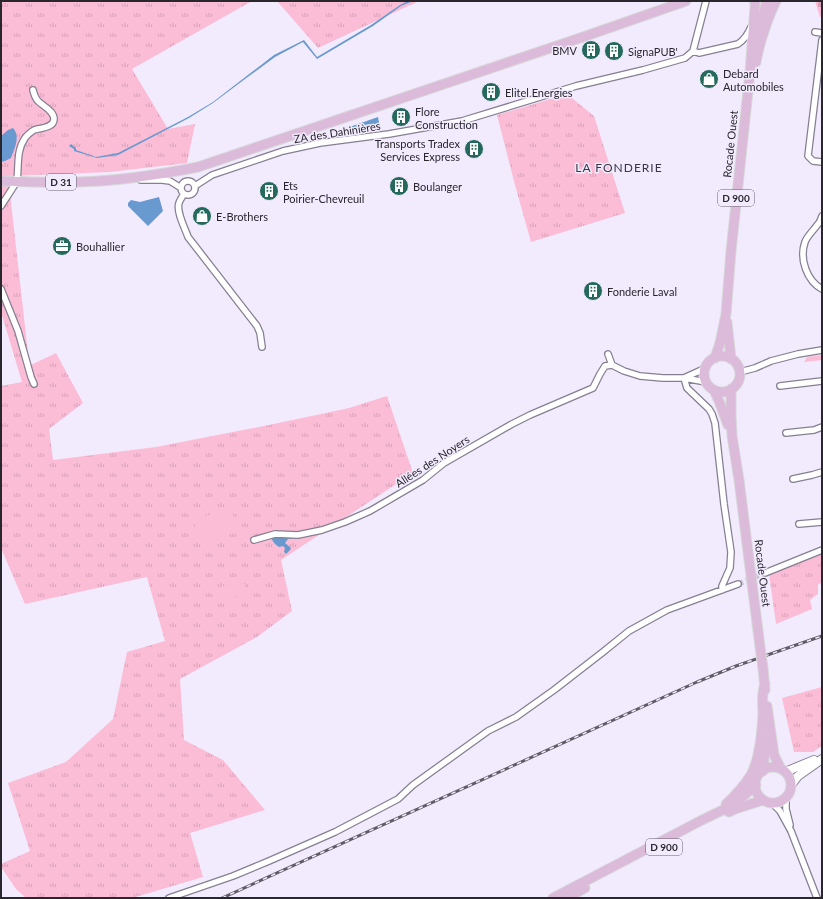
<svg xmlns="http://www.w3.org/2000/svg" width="823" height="899" viewBox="0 0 823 899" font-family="Lato,sans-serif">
	<defs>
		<pattern id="grass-tufts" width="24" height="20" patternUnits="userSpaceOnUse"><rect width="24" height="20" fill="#fbbcd6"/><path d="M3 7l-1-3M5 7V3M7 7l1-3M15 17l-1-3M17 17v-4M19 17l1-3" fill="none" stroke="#d7a1b8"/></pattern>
		<pattern id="cemetery-stones" width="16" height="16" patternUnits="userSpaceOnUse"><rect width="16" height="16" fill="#fbbcd6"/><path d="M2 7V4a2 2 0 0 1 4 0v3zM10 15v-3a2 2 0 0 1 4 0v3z" fill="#d7a1b8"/></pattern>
	</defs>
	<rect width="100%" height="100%" fill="#f2ebfe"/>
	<path fill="url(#grass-tufts)" d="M1,1H252L132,69L168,129L195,124L187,163L110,172L8,176L28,353L31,365L56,353L83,403L49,429L53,460L156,447L269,425L349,408L387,396L413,473L281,560L292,611L257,637L180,679L184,740L223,760L265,810L190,833L203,877L132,898H26L16,889L1,867V864L30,851L8,783L66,762L113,719L127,652L165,641L147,577L25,604L1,548V386L22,382L1,312Z
		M277,1H419L318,48Z
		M567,94L594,116L625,213L531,242L515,185L497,115Z
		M822,355V360L804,362L807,357Z
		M822,554V583L818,584V594L810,600L812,609L776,624L769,574Z
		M822,687V746L813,752H794L782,698Z"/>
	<path fill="url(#cemetery-stones)" d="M815,1H822V17H820Z"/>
	<path fill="#fbbcd6" d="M231,508L237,528L234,533L204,542L199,539L193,520Z
		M243,579L247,592L219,602L217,600L214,590L215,589Z"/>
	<path fill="#6899cf" d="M408,1H413L401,6L373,26L317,59L303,42L275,57L245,79L213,103L189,118L118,155L97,158L74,151V149L69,146L71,144L76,148V150L96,157L118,153L188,117L213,102L274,55L304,40L317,57L371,25L400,5Z
		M378,117L380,128L348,133L344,129Z
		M13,128C21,137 14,149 11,158L5,161L1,162V136L8,130Z
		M159,197L163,211L148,226L128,206V203L131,200L140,202Z
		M292,535L294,538L288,539L285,543L290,547L291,549L286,554L284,552L285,548L283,546L279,547L275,544L270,537Z"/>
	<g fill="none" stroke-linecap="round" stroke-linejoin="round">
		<path stroke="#cac4d4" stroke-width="5.5" stroke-dasharray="5.5 3" stroke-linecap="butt" d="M738,584L765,573"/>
		<g stroke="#867f91" stroke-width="8">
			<path id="minor" d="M815,32L822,33
				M822,40L808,156L813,161L822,162
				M693,51L699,53L738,44C744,40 748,34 751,27
				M141,180H162L170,181L181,188
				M181 188a7 7 0 1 1 14 0a7 7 0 1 1-14 0Z
				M195,186L212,175L283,151L320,143L389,134L462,121L576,86L643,70L685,58L693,51L706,1
				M184,194C182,197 180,200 179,203C176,212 185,228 188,237L257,326L260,333L262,347
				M1,206C4,201 16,184 17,180C19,166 16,151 25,138C27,135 31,132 34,130C40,128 54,128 54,119C54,111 43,106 38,101C35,98 34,94 33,90
				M822,216C821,219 820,222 818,224C814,230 807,236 805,242C799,259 807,281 822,289
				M1,289L18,331L31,377L34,384
				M608,354L612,365
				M740,372L755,368L771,361L798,354L822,350
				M684,378L687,388L709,409L712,414L715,423L724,504L731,552L730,568L722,586V590
				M684,378L706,368
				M780,386L822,381
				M786,433L814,430L822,427
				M793,479L812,475L822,472
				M799,524L822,522
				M254,540L275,534L298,535L322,530L345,522L370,511L423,480L444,463L512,424L530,415L593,388L600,374L605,366L612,365L624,371L640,376L663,378H684L706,382
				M765,573L822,550
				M786,797V809L790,825
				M772,803L780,811L791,831L817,898
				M169,898L233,876L269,861L335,832L398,799L413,785L488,731L516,717L554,690L603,652L629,631L667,610L738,584"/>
		</g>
		<g stroke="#867f91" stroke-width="10">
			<path id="secondary" d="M785,772L814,760
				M791,785L798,776L822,759"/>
		</g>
		<g stroke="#d8d8d9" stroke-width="11">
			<path id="primary" d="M758,36L761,22L767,1
				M756,62C759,44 768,17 776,1
				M1,181C27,182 53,183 78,182C119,181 158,175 198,167L583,37L686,1
				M727,322L731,359
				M704 374a18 18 0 1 1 36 0a18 18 0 1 1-36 0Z
				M715,358L720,343L726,314L731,251L750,72L755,7V1
				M731,389V415L732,436L739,480L760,647
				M714,390L719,401L728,425
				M763,668L765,690
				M767,706L774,755L781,769
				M755 785a18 18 0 1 1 36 0a18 18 0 1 1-36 0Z
				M763,771L766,739
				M726,804C736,795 744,786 751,775C759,760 762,732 763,715C763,704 761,694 765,684
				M729,812L735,809L763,800
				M553,898L702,820L727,808L738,801L756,785
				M567,898L585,888"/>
		</g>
		<use href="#minor" stroke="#fff" stroke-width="5.5"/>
		<use href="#secondary" stroke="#fff" stroke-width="8"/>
		<use href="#primary" stroke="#dbbada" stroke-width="9"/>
		<g stroke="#605c66" stroke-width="3">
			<path id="rail" d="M222,898L697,682L736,666L822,636"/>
		</g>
		<use href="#rail" stroke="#f2ebfe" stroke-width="1.5" stroke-dasharray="4.5" stroke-linecap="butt"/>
		<g stroke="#d8d8d9" stroke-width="11" stroke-linecap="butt">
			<path id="primary-bridge" d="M760,647L763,668"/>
		</g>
		<use href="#primary-bridge" stroke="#dbbada" stroke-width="9"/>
	</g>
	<defs>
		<g id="building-disc" transform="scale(1)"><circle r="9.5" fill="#24695b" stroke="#f2ebfe"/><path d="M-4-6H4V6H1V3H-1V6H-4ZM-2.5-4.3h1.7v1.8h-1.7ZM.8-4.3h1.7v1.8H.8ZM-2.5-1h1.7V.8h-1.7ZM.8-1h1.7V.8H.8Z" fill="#fff"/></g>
		<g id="shop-disc" transform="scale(1)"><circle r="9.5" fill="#24695b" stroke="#f2ebfe"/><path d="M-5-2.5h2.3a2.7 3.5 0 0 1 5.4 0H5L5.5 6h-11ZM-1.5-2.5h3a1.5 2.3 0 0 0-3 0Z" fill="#fff"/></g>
		<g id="office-disc" transform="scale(1)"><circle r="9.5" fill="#24695b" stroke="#f2ebfe"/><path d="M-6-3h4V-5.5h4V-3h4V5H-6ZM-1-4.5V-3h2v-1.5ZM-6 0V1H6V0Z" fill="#fff"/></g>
	</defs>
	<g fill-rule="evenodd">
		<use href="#building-disc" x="591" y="50"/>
		<use href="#building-disc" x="614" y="51"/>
		<use href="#shop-disc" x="709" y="79"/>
		<use href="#building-disc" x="491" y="92"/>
		<use href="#building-disc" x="401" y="117"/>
		<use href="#building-disc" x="474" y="149"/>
		<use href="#building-disc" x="399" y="186"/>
		<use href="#building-disc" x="269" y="191"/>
		<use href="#shop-disc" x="202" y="216"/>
		<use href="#office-disc" x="62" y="246"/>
		<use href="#building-disc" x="593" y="291"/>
	</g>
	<g text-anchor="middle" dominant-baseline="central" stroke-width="3" stroke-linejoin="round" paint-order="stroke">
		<g fill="#f2ebfe" stroke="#65616c" stroke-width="1">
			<rect x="46" y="174" width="30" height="16" rx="3"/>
			<rect x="718" y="190" width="36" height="16" rx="3"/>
			<rect x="646" y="839" width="36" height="16" rx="3"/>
		</g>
		<g font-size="10" font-weight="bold" fill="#29262d">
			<text x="61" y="182">D 31</text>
			<text x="736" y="198">D 900</text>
			<text x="664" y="847">D 900</text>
		</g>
		<g font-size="11" fill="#29262d" stroke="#f2ebfe" text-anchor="start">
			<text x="577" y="50" text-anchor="end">BMV</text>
			<text x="628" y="51">SignaPUB'</text>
			<text x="723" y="73">Debard<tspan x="723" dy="13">Automobiles</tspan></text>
			<text x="505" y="92">Elitel Energies</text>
			<text x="415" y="111">Flore<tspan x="415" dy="13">Construction</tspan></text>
			<text x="460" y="143" text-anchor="end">Transports Tradex<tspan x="460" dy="13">Services Express</tspan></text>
			<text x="283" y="185">Ets<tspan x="283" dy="13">Poirier-Chevreuil</tspan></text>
			<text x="413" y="186">Boulanger</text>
			<text x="216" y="216">E-Brothers</text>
			<text x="76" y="246">Bouhallier</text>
			<text x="607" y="291">Fonderie Laval</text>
		</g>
		<g font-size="11" fill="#29262d" stroke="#f2ebfe">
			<text transform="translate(337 132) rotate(-9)">ZA des Dahinières</text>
			<text transform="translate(730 144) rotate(-84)">Rocade Ouest</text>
			<text transform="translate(432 461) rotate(-33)">Allées des Noyers</text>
			<text transform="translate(763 573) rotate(83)">Rocade Ouest</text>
		</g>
		<g font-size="12" letter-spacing="1" fill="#3b3544" stroke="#f2ebfe">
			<text x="619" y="167">LA FONDERIE</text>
		</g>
	</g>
	<rect width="823" height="899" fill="none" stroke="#29262d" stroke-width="4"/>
</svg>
